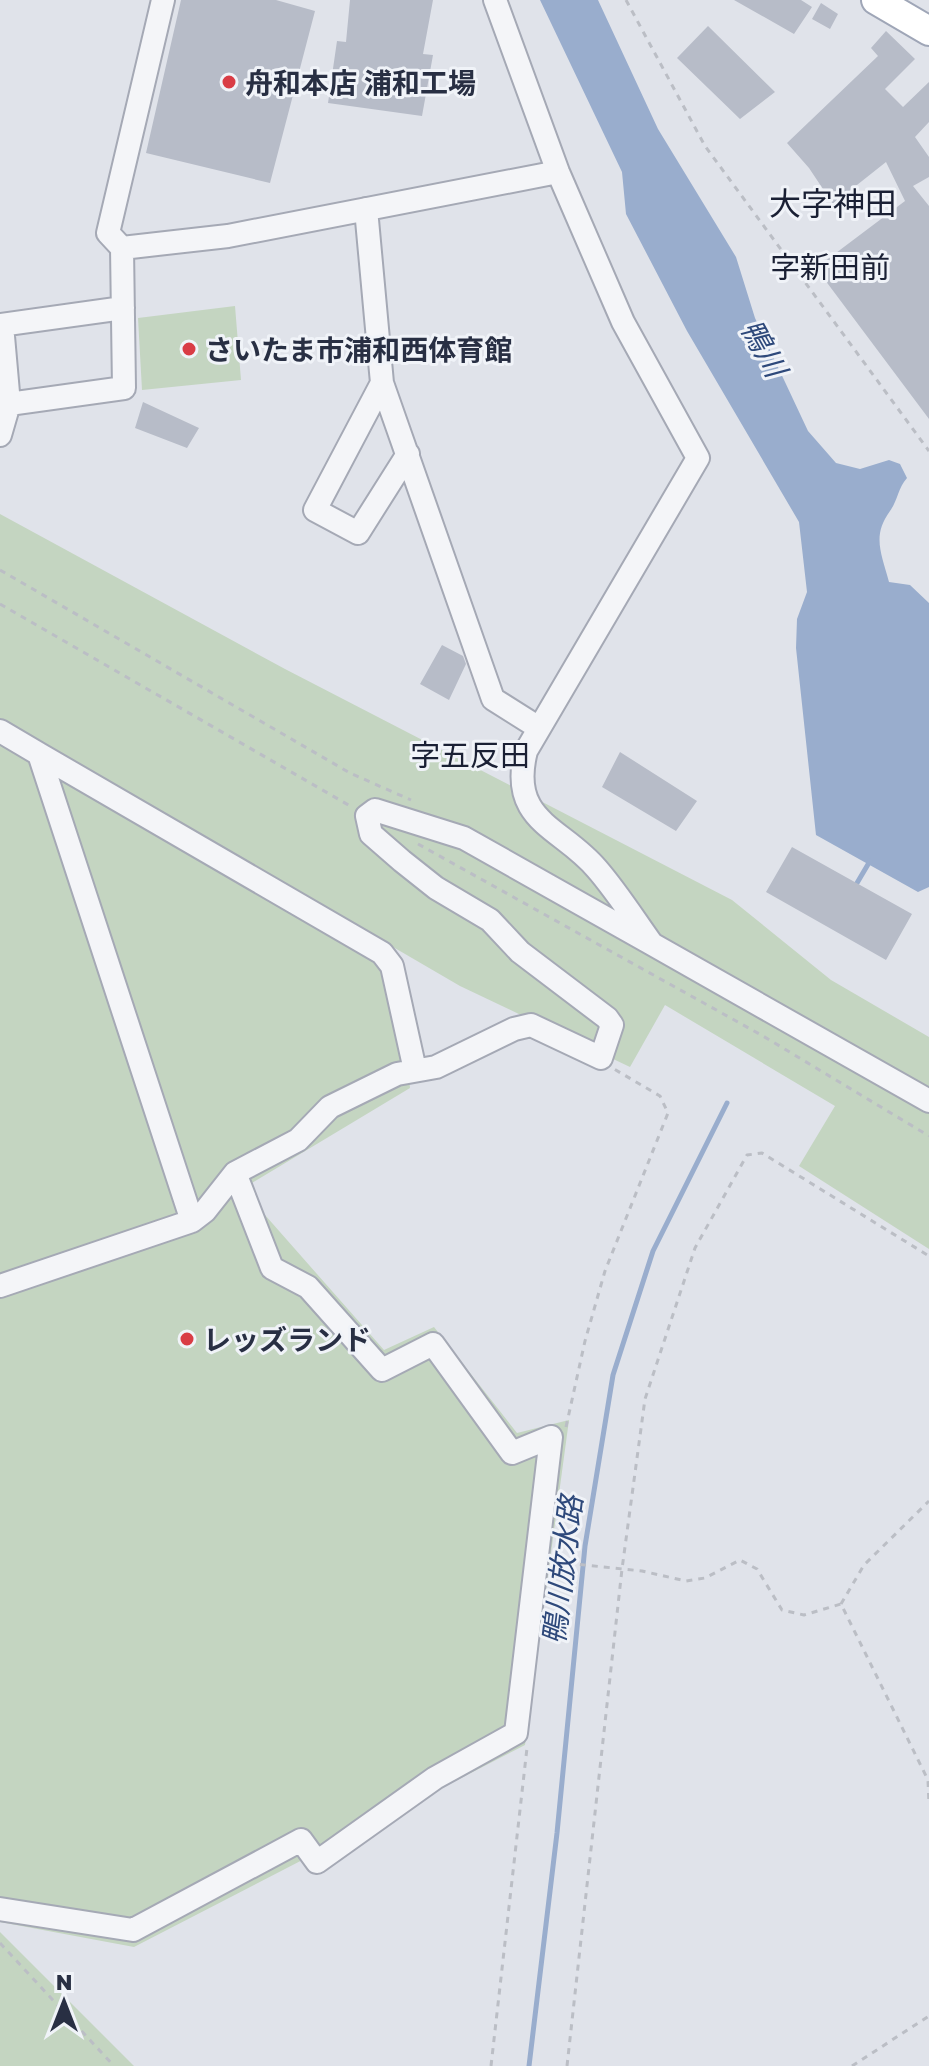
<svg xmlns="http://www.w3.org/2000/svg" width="929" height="2066" viewBox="0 0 929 2066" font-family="'Golos Text','Noto Sans JP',sans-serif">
	<rect width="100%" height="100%" fill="#e0e3ea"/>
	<path fill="#c4d5c1" d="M235,306L241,380L142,390L138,318Z
		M0,514L285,669L732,900L831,980L929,1037V1249L799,1166L835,1106L665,1005L630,1067L460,986L0,718Z
		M0,722L397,951L410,1088L242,1189L384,1350L434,1327L517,1433L569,1420L525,1745L134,1947L0,1922Z
		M0,1932L134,2066H0Z"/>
	<path fill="#99adcd" d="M540,0H598L658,129L736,257L755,318L808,431L836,463L860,469L889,460L900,464L907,478C898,488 898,500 890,511C872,536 881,552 889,582L910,585L929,603V887L918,892L816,835L796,648L797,619L807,592L799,522L687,331L626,214L622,172Z"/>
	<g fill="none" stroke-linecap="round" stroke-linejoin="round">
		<path stroke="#99adcd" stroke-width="5" d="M857,883L870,861
			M529,2066L557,1833L585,1546L613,1375L653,1251L727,1103"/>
	</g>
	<path fill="#b7bcc8" d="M181,0H276L315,11L270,183L146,153Z
		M350,0H433L423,54L433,55L422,116L328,103L337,41L346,42Z
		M734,0H801L812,7L794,34Z
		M821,3L838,14L830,29L812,19Z
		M708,26L775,92L740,119L677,58Z
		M886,31L915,59L885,89L903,107L929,82V122L915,137L929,157V177L913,186L929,206V419L816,268L905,201L886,162L833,204L809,168L787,143L878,56L871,48Z
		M143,402L199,428L187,448L135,428Z
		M442,645L463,656L466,664L449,700L420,684Z
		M620,752L697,801L676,831L602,787Z
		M792,847L912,914L886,960L766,892Z"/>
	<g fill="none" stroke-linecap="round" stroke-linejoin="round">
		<g stroke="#a5a9b5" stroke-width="26">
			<path id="minor" d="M163,0L108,233L122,248L228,236L558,172
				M366,209L382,383L493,699L539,728
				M0,325L123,308
				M2,325L9,404L124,388L122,248
				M382,383L315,510L358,533L408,454
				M0,405L9,404L0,435
				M0,731L39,754L192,1221L0,1286
				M39,754L382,953L392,966L415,1070
				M652,944L929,1101
				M192,1221L205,1211L235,1173L298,1140L330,1107L397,1074L436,1067L514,1029L531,1025L601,1058L612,1025L607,1018L520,952L490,920L436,888L402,861L371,834L367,816L375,810L464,838L652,944C634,919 617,892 597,869C562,827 508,822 526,751L698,458L623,322L558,172L495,0
				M0,1909L133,1930L301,1840L317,1862L435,1778L516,1733L551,1437L512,1453L433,1344L382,1370L308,1287L272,1268L235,1173"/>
		</g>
		<g stroke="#9fa6b7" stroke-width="32">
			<path id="major" d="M876,0L929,31"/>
		</g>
		<path stroke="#bbbec5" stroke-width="3" stroke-dasharray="6 6" stroke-linecap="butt" d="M626,0L705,146L929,451
			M0,570L350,773L411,800
			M0,604L352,807
			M418,844L763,1036L929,1136
			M566,1427L585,1341L605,1271L668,1113L660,1096L614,1069
			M556,1562L642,1571L686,1581L705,1578L740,1560L757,1569L782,1610L804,1615L841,1604L928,1780L929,1805
			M841,1604L864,1565L929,1501
			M0,1943L114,2066
			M491,2066L527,1748
			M567,2066L622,1569L645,1399L695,1248L747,1155L762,1153L929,1256
			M852,2066L929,2016"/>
		<use href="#minor" stroke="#f4f5f8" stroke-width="22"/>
		<use href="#major" stroke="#fff" stroke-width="28"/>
	</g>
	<g fill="#d93c45" stroke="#f0f3f8" stroke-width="3">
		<circle cx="229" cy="82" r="8"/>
		<circle cx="189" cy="349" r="8"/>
		<circle cx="187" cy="1339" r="8"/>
	</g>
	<g text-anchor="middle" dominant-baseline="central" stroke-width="6" stroke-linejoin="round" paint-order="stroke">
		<g font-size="28" font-weight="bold" fill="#282f43" stroke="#f0f3f8" text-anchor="start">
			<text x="245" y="82">舟和本店 浦和工場</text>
			<text x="205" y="349">さいたま市浦和西体育館</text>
			<text x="203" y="1339">レッズランド</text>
		</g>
		<g font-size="30" fill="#1a2034" stroke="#f0f3f8">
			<text x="830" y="267">字新田前</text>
			<text x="470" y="755">字五反田</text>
		</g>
		<g font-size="30" font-style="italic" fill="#2e497b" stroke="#f0f3f8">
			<text transform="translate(764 348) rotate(61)">鴨川</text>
			<text transform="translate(562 1570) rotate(-83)">鴨川放水路</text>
		</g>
		<g font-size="32" fill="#1a2034" stroke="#f0f3f8">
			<text x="833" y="203">大字神田</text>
		</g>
	</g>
	<g transform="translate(64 2002)" stroke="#f0f3f8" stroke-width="6" paint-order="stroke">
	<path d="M0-6L14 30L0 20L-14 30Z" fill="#282f43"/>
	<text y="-12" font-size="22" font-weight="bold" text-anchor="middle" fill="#282f43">N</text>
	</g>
</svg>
